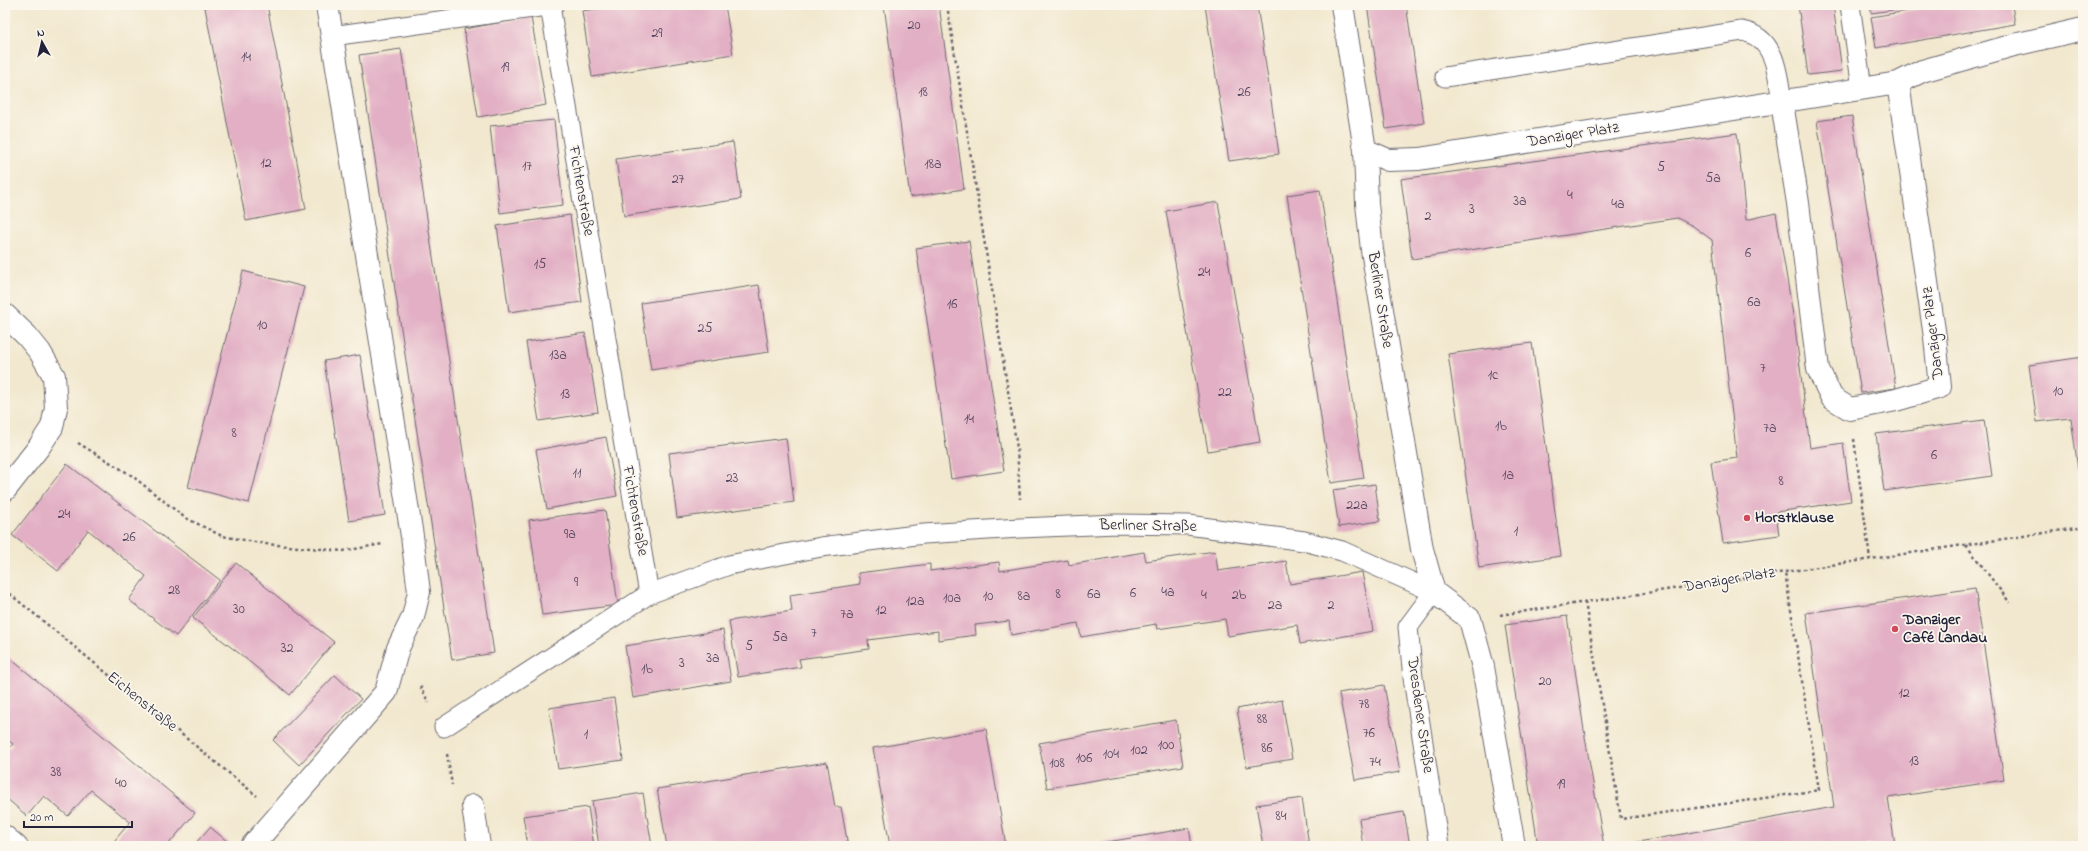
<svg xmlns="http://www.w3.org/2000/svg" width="2088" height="851" viewBox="0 0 2088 851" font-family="'Indie Flower',sans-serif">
	<rect width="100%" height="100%" fill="#fbf7ec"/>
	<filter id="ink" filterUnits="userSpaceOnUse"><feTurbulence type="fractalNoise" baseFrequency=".025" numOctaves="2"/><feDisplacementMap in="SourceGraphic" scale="8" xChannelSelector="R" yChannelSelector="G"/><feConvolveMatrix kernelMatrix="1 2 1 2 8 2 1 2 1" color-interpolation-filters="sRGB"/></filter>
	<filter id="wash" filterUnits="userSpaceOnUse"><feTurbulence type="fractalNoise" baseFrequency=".012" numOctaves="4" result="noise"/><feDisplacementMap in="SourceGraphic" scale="16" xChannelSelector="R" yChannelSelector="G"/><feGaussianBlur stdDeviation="0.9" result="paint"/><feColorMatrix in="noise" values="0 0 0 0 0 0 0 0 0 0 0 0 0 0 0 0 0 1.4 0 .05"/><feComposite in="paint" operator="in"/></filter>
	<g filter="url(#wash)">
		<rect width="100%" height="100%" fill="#f2e8cf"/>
		<g id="blocks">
			<path fill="#e2afc4" d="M201,5H267L306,209L246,221L205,8Z
				M623,5H725L733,54L592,77L582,11Z
				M884,5H939L964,189L910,197Z
				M1205,5H1257L1279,154L1229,161Z
				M1367,5H1406L1424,123L1386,129Z
				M1798,5H1833L1842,71L1808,75Z
				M1870,5H1907V8L1871,13Z
				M1944,5H2012L2015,24L1876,48L1871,17Z
				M531,17L546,105L478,117L464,29Z
				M401,49L494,653L452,660L359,55Z
				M1852,116L1896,388L1861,393L1817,121Z
				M554,120L563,205L500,213L490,126Z
				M1737,133L1746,220L1776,213L1795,327L1810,448L1843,443L1851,501L1776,512L1779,535L1723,543L1711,462L1737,458L1712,240L1693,226L1677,218L1412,259L1401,179Z
				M733,142L741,199L624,216L616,159Z
				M1320,190L1364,478L1331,483L1287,195Z
				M1218,202L1260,442L1208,451L1166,211Z
				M570,215L582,302L509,312L497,226Z
				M969,241L1004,471L951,479L916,248Z
				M243,271L304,287L249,503L188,487Z
				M759,285L769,352L651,370L641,303Z
				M585,333L598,412L539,421L526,342Z
				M1532,343L1561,556L1479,568L1448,354Z
				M360,355L385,515L349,521L324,361Z
				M2083,357V468L2078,469L2071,418L2037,422L2029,365Z
				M1984,420L1992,476L1884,491L1876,434Z
				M606,437L617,496L547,509L536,450Z
				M786,438L794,502L677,518L669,453Z
				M67,464L220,580L176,636L129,600L146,576L88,530L58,571L12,535Z
				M1375,484L1380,521L1339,527L1333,490Z
				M605,510L618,605L542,615L529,520Z
				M1215,551L1218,571L1286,561L1290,584L1362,572L1373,631L1300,644L1297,625L1228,636L1225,619L1157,629L1156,624L1081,637L1078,623L1011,635L1009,621L975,625L976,635L938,640V631L868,640L869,649L799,659L801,667L738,677L729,621L792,611L790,595L860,584L858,573L930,564V571L999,562L1000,571L1068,560L1069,565L1144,552L1146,561Z
				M236,563L334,642L290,695L240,654L193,618Z
				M1975,588L2004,780L1888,798L1895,846H1616L1834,807L1806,613Z
				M1567,616L1585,737L1604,846H1538L1505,625Z
				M723,630L731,681L633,698L625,646Z
				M5,654L195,813L167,846H110L130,822L91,790L68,816L44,796L27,816L5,797V753L13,744L5,738Z
				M335,675L361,699L299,765L273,740Z
				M1384,685L1400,772L1355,780L1339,693Z
				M614,698L623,760L558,769L549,708Z
				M1282,700L1292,759L1247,767L1237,709Z
				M1176,720L1183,766L1047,788L1039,743Z
				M986,729L1006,846H890L873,748Z
				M827,762L835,807H841L848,846H667L657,789Z
				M643,793L652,846H599L592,801Z
				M1302,798L1309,846H1263L1256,805Z
				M588,807L594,846H528L523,816Z
				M1404,812L1410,846H1363L1359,819Z
				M210,827L233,846H193Z
				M1189,828L1192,846H1090V845Z"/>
		</g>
	</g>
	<g filter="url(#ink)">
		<use href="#blocks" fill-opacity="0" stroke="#6b676f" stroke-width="1"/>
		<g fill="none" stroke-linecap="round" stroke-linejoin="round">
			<g stroke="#6b676f" stroke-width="21">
				<path id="service" d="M1850,5L1862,88
					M550,6L649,594L729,565L821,547L924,534L1020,528L1117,524L1188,525L1304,541L1342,551L1434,592L1408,627L1413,678L1439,846
					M332,36L554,5
					M1445,77L1742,31C1776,37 1778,75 1782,103
					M444,727L649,594
					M5,835L18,846"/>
			</g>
			<g stroke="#6b676f" stroke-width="24">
				<path id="minor" d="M1342,5L1365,150L1367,204L1372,250L1422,549L1434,592L1470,619L1483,667L1514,846
					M1782,103L1798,203L1818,369L1832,398L1850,409L1896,400L1940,387L1935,337L1898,83
					M1365,150L1388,160L1419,159L1898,83L1922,71L2014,45L2083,29
					M5,315L27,336L40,352L54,376L56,408L52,427L39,447L5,490
					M473,806L479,846
					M252,846L386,692L398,648L413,617L419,592L412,536L327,5"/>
			</g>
			<path stroke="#6b676f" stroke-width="2.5" stroke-dasharray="3 3" stroke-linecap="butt" d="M947,5L1017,448L1020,499
				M1854,439L1870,559
				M78,443L131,475L184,517L222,536L266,544L343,551L383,544
				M1966,545L2010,603
				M5,590L257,796
				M1585,602L1621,819L1819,790L1785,572
				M1500,615L2083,527
				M420,686L429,703
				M447,754L452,785"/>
			<use href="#service" stroke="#fff" stroke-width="19"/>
			<use href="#minor" stroke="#fff" stroke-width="22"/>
		</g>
	</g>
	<g fill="#d1495b" stroke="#fbf7ec" stroke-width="1.5">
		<circle cx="1747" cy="518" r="4"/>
		<circle cx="1895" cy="629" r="4"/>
	</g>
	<g text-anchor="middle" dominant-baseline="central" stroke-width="3.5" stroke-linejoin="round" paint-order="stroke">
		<g font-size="14" fill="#52455d">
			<text x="914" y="25">20</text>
			<text x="657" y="33">29</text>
			<text x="246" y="57">14</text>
			<text x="505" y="67">19</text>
			<text x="923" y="92">18</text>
			<text x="1244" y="92">26</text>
			<text x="266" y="163">12</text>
			<text x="933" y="164">18a</text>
			<text x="527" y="166">17</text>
			<text x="1661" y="167">5</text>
			<text x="1713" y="178">5a</text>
			<text x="678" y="179">27</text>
			<text x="1570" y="195">4</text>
			<text x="1520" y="201">3a</text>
			<text x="1618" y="204">4a</text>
			<text x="1472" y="209">3</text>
			<text x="1428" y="216">2</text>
			<text x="1748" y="253">6</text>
			<text x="540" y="264">15</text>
			<text x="1204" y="272">24</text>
			<text x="1754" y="302">6a</text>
			<text x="952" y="304">16</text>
			<text x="262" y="325">10</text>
			<text x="705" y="328">25</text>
			<text x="558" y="355">13a</text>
			<text x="1763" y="368">7</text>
			<text x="1493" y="375">1c</text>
			<text x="2058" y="391">10</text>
			<text x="1225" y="392">22</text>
			<text x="565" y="394">13</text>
			<text x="969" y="419">14</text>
			<text x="1501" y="426">1b</text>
			<text x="1770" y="428">7a</text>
			<text x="234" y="433">8</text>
			<text x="1934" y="455">6</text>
			<text x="577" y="473">11</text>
			<text x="1508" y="475">1a</text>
			<text x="732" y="478">23</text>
			<text x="1781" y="481">8</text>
			<text x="1357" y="505">22a</text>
			<text x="64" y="514">24</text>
			<text x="1516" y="531">1</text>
			<text x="570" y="534">9a</text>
			<text x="129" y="537">26</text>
			<text x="576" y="582">9</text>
			<text x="174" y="590">28</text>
			<text x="1168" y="592">4a</text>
			<text x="1133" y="593">6</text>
			<text x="1058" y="594">8</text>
			<text x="1094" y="594">6a</text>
			<text x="1204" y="595">4</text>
			<text x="1239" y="595">2b</text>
			<text x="988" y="596">10</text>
			<text x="1024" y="596">8a</text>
			<text x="952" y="598">10a</text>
			<text x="915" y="601">12a</text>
			<text x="1275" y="605">2a</text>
			<text x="1331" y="605">2</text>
			<text x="239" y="609">30</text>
			<text x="881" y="610">12</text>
			<text x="847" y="614">7a</text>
			<text x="814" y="633">7</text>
			<text x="780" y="637">5a</text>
			<text x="749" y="646">5</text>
			<text x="287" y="648">32</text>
			<text x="713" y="658">3a</text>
			<text x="682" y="663">3</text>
			<text x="647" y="669">1b</text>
			<text x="1545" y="681">20</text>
			<text x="1904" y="693">12</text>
			<text x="1364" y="704">78</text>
			<text x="1262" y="719">88</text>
			<text x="1369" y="733">76</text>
			<text x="586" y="734">1</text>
			<text x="1166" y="745">100</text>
			<text x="1267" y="748">86</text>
			<text x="1139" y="750">102</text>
			<text x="1111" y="754">104</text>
			<text x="1084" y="758">106</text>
			<text x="1914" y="761">13</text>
			<text x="1375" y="762">74</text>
			<text x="1057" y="763">108</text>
			<text x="56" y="772">38</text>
			<text x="121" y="783">40</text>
			<text x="1561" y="784">19</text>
			<text x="1281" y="816">84</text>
		</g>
		<g font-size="16" fill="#22223b" stroke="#fbf7ec">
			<text transform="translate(1573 135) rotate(-9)">Danziger Platz</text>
			<text transform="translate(581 191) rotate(80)">Fichtenstraße</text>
			<text transform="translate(1380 300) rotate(81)">Berliner Straße</text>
			<text transform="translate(1933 333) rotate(-97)">Danziger Platz</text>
			<text transform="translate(635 511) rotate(80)">Fichtenstraße</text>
			<text transform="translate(1148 526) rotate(1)">Berliner Straße</text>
			<text transform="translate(1729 580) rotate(-9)">Danziger Platz</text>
			<text transform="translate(142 702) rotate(39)">Eichenstraße</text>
			<text transform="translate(1420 715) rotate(82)">Dresdener Straße</text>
		</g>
		<g font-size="16" font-weight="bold" fill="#22223b" stroke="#fbf7ec" text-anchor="start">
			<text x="1755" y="518">Horstklause</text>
			<text x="1903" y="620">Danziger<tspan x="1903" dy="18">Café Landau</tspan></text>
		</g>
	</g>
	<rect width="2088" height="851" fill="none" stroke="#fbf7ec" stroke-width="20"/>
	<g transform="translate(42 42) rotate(352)" stroke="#fbf7ec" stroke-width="3" paint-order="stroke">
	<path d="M0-3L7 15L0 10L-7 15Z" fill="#22223b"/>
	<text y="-6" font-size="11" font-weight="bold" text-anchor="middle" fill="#22223b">N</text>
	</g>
	<path d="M24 821v6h108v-6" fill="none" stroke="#22223b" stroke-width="2"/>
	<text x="30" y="821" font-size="12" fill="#22223b" stroke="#fbf7ec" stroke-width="3" paint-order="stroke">20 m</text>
</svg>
